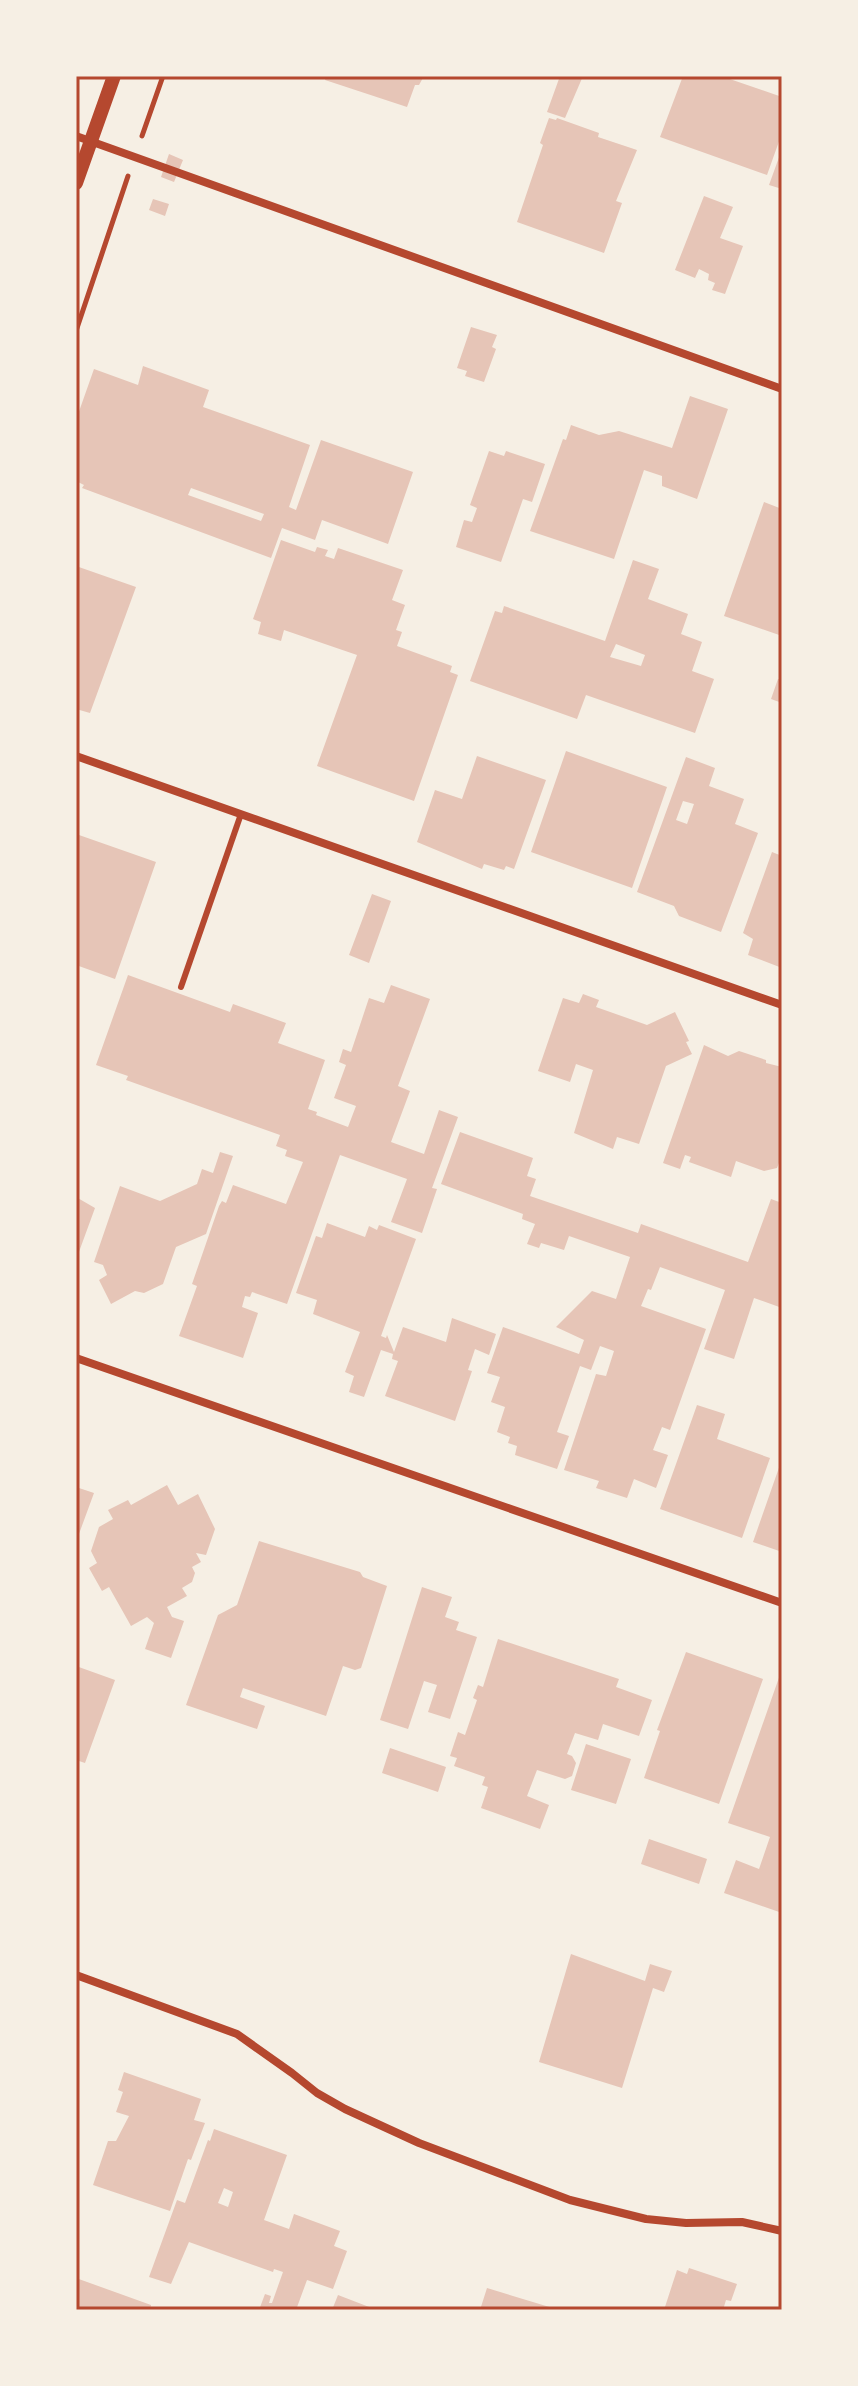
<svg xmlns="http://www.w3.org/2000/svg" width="858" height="2386" viewBox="0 0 858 2386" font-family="'PT Sans Narrow',sans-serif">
	<rect width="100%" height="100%" fill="#f6efe4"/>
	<path fill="#e6c5b7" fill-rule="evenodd" d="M326,76H424L419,85H415L407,107L325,80Z
		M560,76H583L565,118L547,112Z
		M683,76H721L782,97V133L767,175L660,137Z
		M549,118L556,120L557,118L599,133L598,137L637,150L616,201L622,203L604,253L517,222L543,145L540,143Z
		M782,149V189L769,185Z
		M169,154L183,160L174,182L161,177Z
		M704,196L733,207L720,238L743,246L725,294L712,290L715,283L708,280L709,274L699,269L695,278L675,270Z
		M153,199L169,204L165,216L149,210Z
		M471,327L497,335L492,347L496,349L484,382L465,376L467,371L457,368Z
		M143,366L209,390L203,407L310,445L289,507L296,510L321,440L413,472L388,544L322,520L315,540L282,528L271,558L82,488L84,485L76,481V420L94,369L138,385ZM191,488L264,514L261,521L188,495Z
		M690,396L728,409L697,499L662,486V476L644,470L614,559L530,531L563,439L566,440L571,425L599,435L619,431L672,448Z
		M489,451L504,456L506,451L545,464L532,502L523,499L501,562L456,547L464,520L472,522L477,508L470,505Z
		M764,502L782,509V636L724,616Z
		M281,540L315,552L317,547L328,550L325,556L334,559L338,548L403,570L392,600L405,605L396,630L402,632L397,646L452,666L450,672L458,675L414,801L317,766L357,655L284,630L281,641L258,634L261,622L253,619Z
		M633,560L659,569L648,599L688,614L681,634L702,642L692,671L714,679L695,733L586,695L577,719L470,681L495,611L502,613L504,606L605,641ZM616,644L645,655L641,666L610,657Z
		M76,566L136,587L90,713L76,709Z
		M778,679L782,680V703L771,699Z
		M566,751L667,787L632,888L531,852Z
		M477,756L546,780L514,869L506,866L504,870L484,864L482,869L417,842L435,790L462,799Z
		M686,757L715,768L709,786L744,799L735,824L758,833L721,932L679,916L674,906L637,892ZM683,801L694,804L687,824L676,820Z
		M79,835L156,862L115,979L76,965V845Z
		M772,852L782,856V968L748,955L753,939L743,933Z
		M372,894L391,901L369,963L349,955Z
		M128,975L230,1012L233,1004L286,1023L278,1043L325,1060L308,1109L317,1112L316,1115L348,1127L356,1106L334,1098L346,1065L339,1062L343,1049L351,1052L369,998L384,1003L391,985L430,999L398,1086L410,1091L391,1142L424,1154L439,1110L458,1117L432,1188L437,1189L422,1233L391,1222L407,1179L340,1155L287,1304L252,1292L250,1297L245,1296L242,1307L258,1313L243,1358L179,1336L197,1286L192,1284L219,1206L222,1201L226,1203L233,1185L286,1204L303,1162L285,1156L287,1150L276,1146L280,1135L126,1080L128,1076L96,1065Z
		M583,994L599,1000L596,1007L647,1025L675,1012L689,1041L686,1042L692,1054L666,1066L639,1144L617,1137L613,1149L574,1133L593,1070L576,1064L570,1082L538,1071L563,998L579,1003Z
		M704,1045L728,1056L739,1051L766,1060V1063L782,1067V1155L777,1168L764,1171L736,1161L731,1177L689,1162L691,1157L685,1155L680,1169L663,1163Z
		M460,1132L533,1158L527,1176L536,1179L530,1196L638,1233L641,1224L748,1262L771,1199L782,1203V1308L754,1298L734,1359L704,1349L725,1290L660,1267L651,1290L648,1289L641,1306L706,1329L670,1430L662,1427L653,1450L668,1455L656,1488L634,1479L627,1498L596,1488L599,1481L564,1470L596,1374L606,1376L614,1351L600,1346L591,1370L580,1366L557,1432L569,1436L557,1469L515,1455L517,1446L508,1443L510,1437L497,1432L505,1407L491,1402L500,1377L487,1373L503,1327L579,1354L584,1340L556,1327L592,1291L616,1299L630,1257L569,1236L564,1250L541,1243L539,1248L527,1244L535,1224L522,1219L523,1214L441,1184Z
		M220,1152L233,1156L206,1234L176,1247L163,1284L144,1293L135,1291L111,1304L99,1280L107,1275L103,1265L94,1262L120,1186L160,1201L197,1184L202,1169L213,1173Z
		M76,1197L95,1208L76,1260Z
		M327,1223L365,1237L369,1226L377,1230L379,1225L416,1239L381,1336L386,1338L387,1335L394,1352L403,1327L446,1342L452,1318L496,1334L489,1355L475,1349L468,1370L472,1371L455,1421L385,1396L398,1361L392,1359L393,1354L381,1350L364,1397L349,1392L354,1376L345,1372L360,1332L313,1314L317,1300L296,1293L316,1236L322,1238Z
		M697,1405L725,1414L717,1439L770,1458L742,1538L660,1509Z
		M782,1459V1552L753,1542Z
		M167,1485L178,1505L198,1494L215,1529L206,1555L196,1553L201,1562L192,1567L195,1573L192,1582L182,1588L187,1596L167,1607L172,1617L184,1621L171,1658L145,1649L154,1623L147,1617L131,1626L109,1587L102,1591L89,1568L97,1563L91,1551L99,1527L113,1519L108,1510L128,1500L131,1505Z
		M76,1487L94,1493L76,1542Z
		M259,1541L360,1572L363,1577L387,1586L361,1668L355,1670L343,1666L326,1716L243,1688L240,1697L265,1706L257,1729L186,1705L218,1615L237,1605Z
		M422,1587L452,1597L445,1617L459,1622L456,1630L477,1637L450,1719L428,1712L437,1685L424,1681L408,1729L380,1720Z
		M498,1639L619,1679L616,1687L652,1700L639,1736L603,1724L598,1740L575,1733L567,1754L572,1756L576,1763L572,1776L565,1779L537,1770L527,1796L549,1805L540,1829L481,1808L488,1787L482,1785L485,1777L454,1766L457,1758L450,1756L458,1732L465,1735L477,1700L473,1698L478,1685L483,1687Z
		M686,1652L763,1679L719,1804L644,1778L660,1731L657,1730Z
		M76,1666L115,1680L85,1763L76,1760Z
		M782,1669V1771L779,1777L782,1778V1913L724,1893L736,1860L759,1869L770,1837L728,1823Z
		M586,1744L631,1759L616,1804L571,1790Z
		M390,1748L446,1767L438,1792L382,1773Z
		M649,1839L707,1859L699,1884L641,1864Z
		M571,1954L645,1981L650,1964L672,1971L664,1992L653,1988L622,2088L539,2062Z
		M124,2072L201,2099L194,2120L205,2123L191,2160L188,2159L170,2211L93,2185L108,2141H116L129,2116L116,2112L123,2092L118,2090Z
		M214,2129L287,2155L264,2220L289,2229L294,2214L340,2231L334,2246L347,2251L333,2289L307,2280L296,2310H259L265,2294L271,2296L269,2303H272L283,2272L274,2269L273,2272L189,2242L171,2284L149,2277L177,2200L185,2203L208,2140L210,2141ZM224,2188L233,2192L228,2207L218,2203Z
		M689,2268L737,2284L731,2301L726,2300L723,2310H664L677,2270L687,2274Z
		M76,2278L151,2305L150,2310L76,2309Z
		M487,2288L556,2309V2310H480Z
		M338,2295L377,2310H332Z"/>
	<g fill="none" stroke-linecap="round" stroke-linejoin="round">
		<path stroke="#b5482f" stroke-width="5" d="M142,136L163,76
			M76,331L128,176"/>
		<path stroke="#b5482f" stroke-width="6" d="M181,987L241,814"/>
		<path stroke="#b5482f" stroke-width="8" d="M76,136L782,389
			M76,756L782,1005
			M76,1358L782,1603
			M76,1975L237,2034L292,2073L317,2093L345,2109L419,2143L570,2200L646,2219L686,2223L742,2222L782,2231"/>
		<path stroke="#b5482f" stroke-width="14" d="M76,183L114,76"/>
	</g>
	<rect width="858" height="2386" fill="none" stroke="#f6efe4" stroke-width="156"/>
	<rect x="78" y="78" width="702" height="2230" fill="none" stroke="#b5482f" stroke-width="3"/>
</svg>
